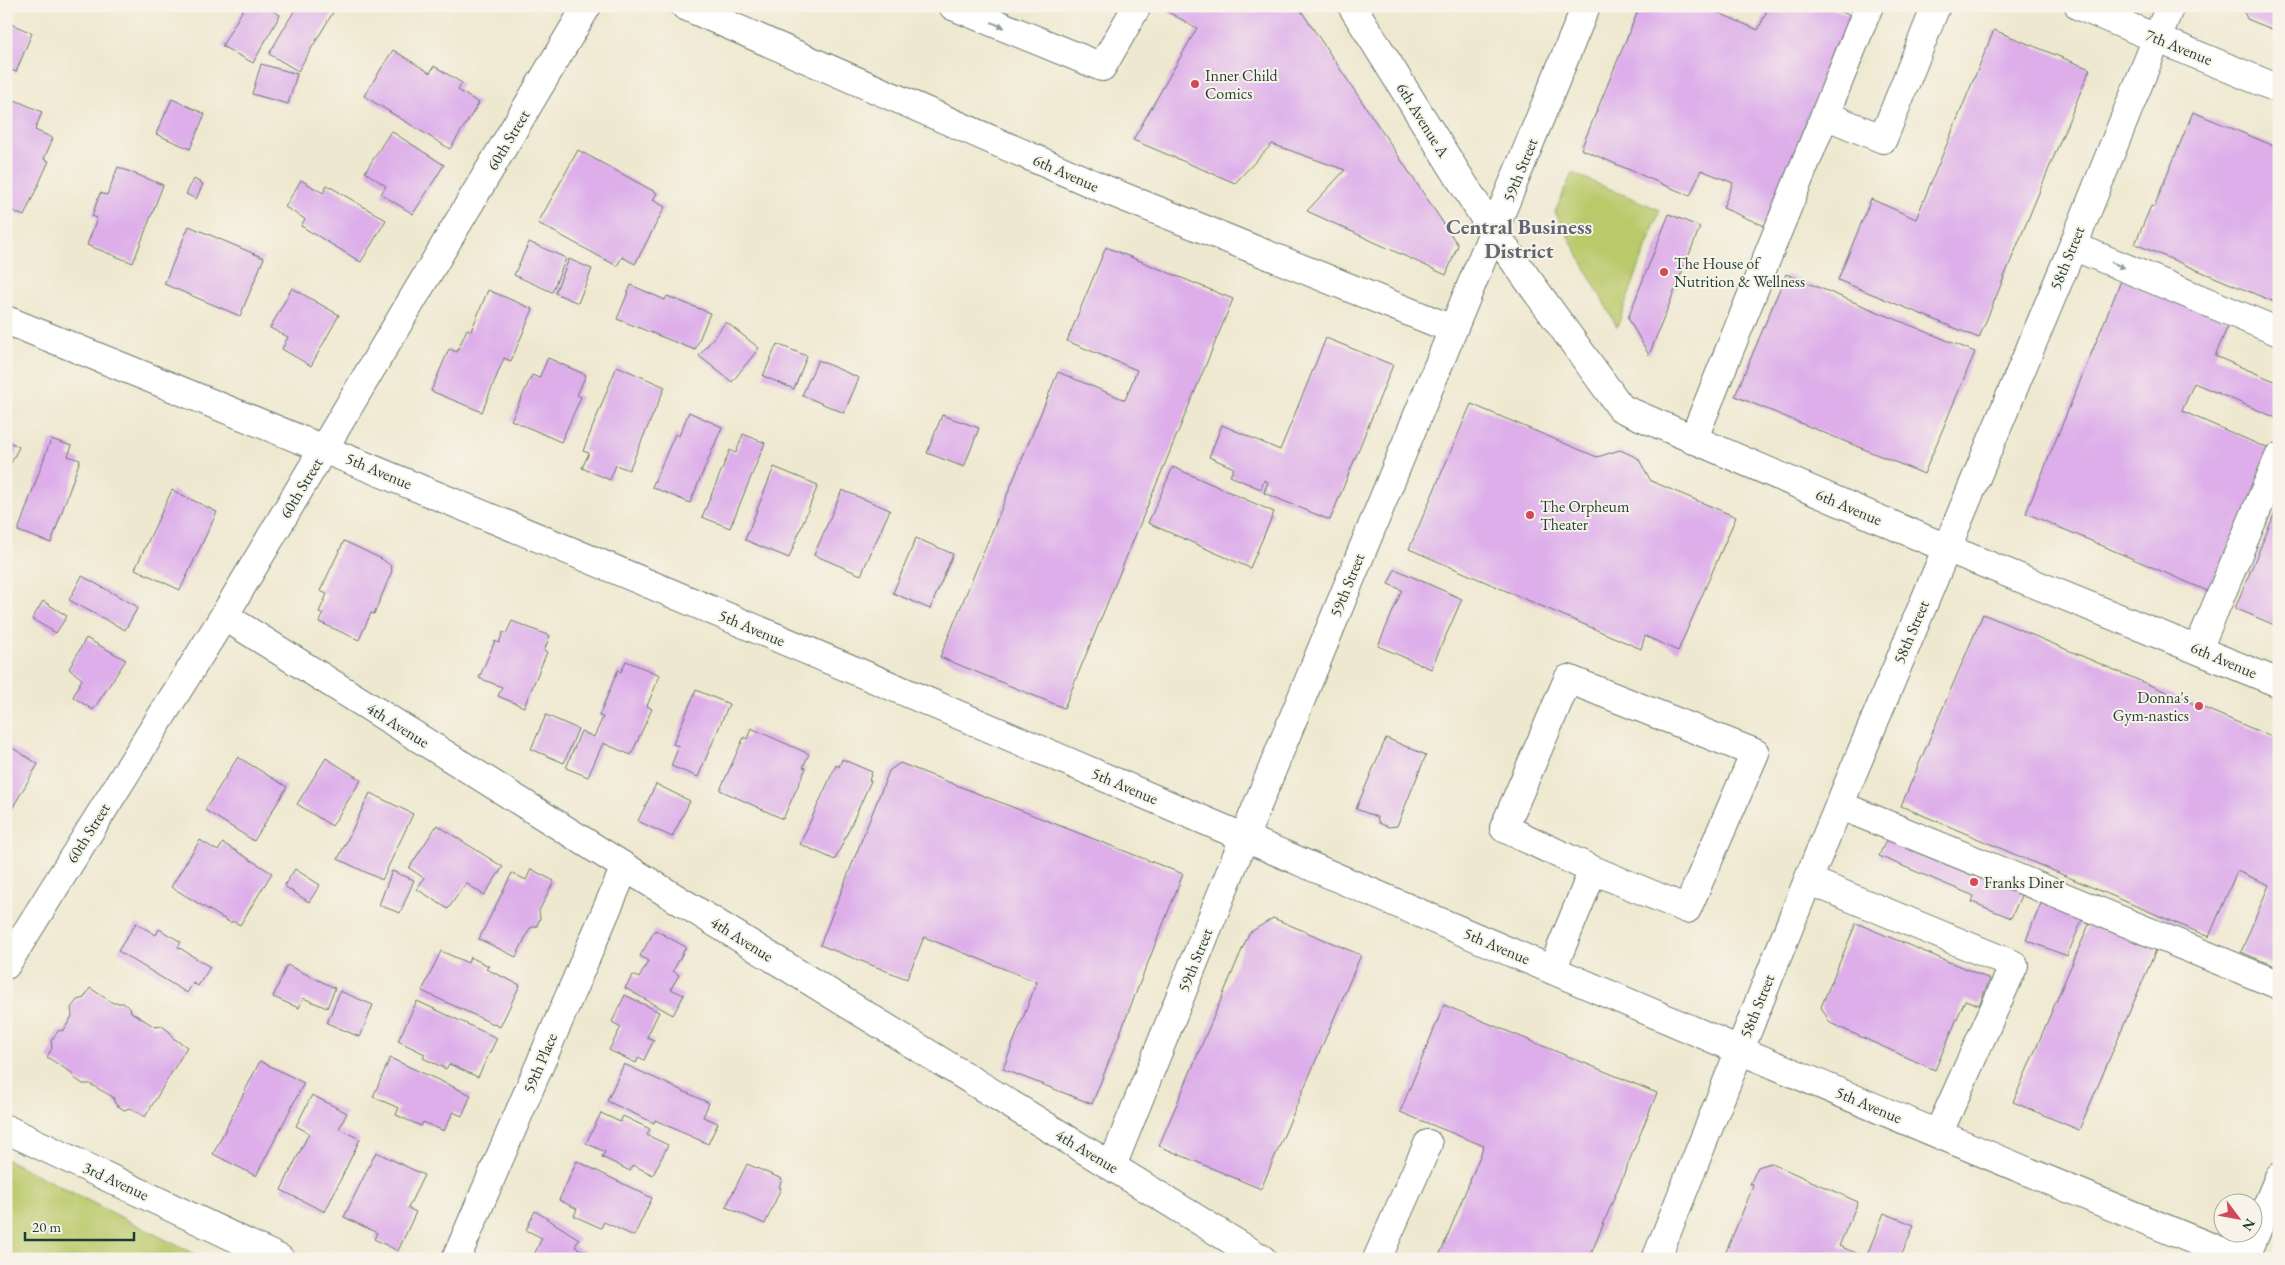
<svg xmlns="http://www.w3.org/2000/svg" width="2285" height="1265" viewBox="0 0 2285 1265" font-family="'EB Garamond',serif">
	<rect width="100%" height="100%" fill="#f7f3e8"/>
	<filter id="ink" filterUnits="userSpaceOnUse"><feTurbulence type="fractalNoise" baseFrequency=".02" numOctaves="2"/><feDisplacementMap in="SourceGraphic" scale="10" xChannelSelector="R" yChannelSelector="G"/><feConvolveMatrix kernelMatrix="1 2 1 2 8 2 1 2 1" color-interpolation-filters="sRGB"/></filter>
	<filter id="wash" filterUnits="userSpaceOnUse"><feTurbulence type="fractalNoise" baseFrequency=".0096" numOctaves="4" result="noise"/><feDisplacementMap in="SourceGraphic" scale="20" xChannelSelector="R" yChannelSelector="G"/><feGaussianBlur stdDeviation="1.12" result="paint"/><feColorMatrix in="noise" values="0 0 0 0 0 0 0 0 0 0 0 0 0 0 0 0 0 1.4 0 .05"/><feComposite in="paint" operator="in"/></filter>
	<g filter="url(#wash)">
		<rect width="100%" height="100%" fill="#efe8d0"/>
		<path fill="#bac96b" stroke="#6c8350" d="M1572,173L1660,210L1617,327L1555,212Z
			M6,1159L204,1259H6Z"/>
		<g id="blocks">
			<path fill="#ddaeea" d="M245,6H265L280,15L253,63L222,46Z
				M297,6H330L335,9L298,71L269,54Z
				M1157,6H1298L1458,245L1446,275L1307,211L1345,170L1272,144L1235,183L1133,140L1197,28Z
				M1640,6H1703L1758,30L1769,6H1828L1852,16L1774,230L1723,208L1733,183L1701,170L1690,196L1581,149Z
				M2242,6H2279V32L2247,19Z
				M6,22L32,33L16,72L6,68Z
				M1994,30L2090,69L1979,338L1838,280L1871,199L1916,219Z
				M393,50L430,73L434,66L462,83L458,90L479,103L450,149L364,96Z
				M261,64L297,74L288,104L252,94Z
				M172,99L205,114L190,149L156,134Z
				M15,100L42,112L35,130L53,138L44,159L49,161L24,216L6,208V119Z
				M2193,112L2279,148V304L2135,244L2151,206L2154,207Z
				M391,131L444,165L413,214L381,194L386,186L365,172Z
				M578,150L657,193L653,200L665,207L635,264L622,257L617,266L538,223Z
				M118,167L163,185L133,263L87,245L97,218L92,216L100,193L107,195Z
				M194,179L203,184L196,199L186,194Z
				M301,180L323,193L327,185L386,220L361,262L301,226L305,219L285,207Z
				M1669,214L1700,227L1649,355L1628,318Z
				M189,226L264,258L240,316L164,284Z
				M529,242L566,258L552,292L514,275Z
				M1106,247L1233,299L1064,708L940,657L1058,372L1125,400L1137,370L1067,341Z
				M569,259L592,269L578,303L555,293Z
				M1786,274L1975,352L1924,474L1735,396Z
				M2123,276L2230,321L2215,356L2279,383V419L2194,383L2182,411L2276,452L2217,595L2026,513Z
				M631,285L665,300L667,296L710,313L695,350L617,319Z
				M292,288L339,315L311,366L282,349L288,337L270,328Z
				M488,290L533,309L511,361L504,358L482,412L431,391L449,349L457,352L467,329L471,331Z
				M726,322L759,348L732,382L699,356Z
				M1326,338L1393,365L1330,520L1264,493L1268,482L1264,480L1261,489L1230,476L1234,468L1209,457L1222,425L1280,450Z
				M777,344L807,356L794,389L763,376Z
				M548,358L586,375L577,395L581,397L561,442L511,420L532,375L539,378Z
				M818,360L859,378L844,413L802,395Z
				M617,366L665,387L629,470L616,465L610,480L582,468L589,453L583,451Z
				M1471,404L1597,457L1620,450L1638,458L1651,481L1736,517L1678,651L1645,636L1641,649L1409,549Z
				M689,412L722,427L690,503L652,487L675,434L679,436Z
				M942,415L979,428L964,467L927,453Z
				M743,434L765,443L730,528L702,517L730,450L736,453Z
				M51,439L72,446L68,456L80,460L51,543L18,531Z
				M6,440L19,447L6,473Z
				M774,467L818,485L789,558L745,540Z
				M1173,467L1274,512L1250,568L1148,523Z
				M172,490L217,512L180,590L135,569Z
				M842,490L890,510L861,575L814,555Z
				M2279,503V627L2235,608Z
				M916,538L953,554L930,609L893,593Z
				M344,541L382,559L391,566L392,571L374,614L371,613L359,640L319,622L323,613L319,612L327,594L320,591Z
				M1395,569L1462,599L1431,669L1378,646L1402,590L1388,584Z
				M82,576L138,607L125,630L69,600Z
				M43,601L67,616L56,633L32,619Z
				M1983,614L2279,740V968L2241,952L2269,885L2237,871L2209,937L1901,806Z
				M512,621L550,636L544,651L547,652L524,707L498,696L502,687L479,678L495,641L499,643L503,632L506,634Z
				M86,638L126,660L93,710L73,697L82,679L69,669Z
				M626,661L660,675L647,706L652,709L631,755L603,743L588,777L566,768L581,731L594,737L603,717L599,716L618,670L621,672Z
				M696,690L729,704L698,777L671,766L679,746L673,744Z
				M546,715L578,729L564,763L531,749Z
				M751,728L809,754L803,767L806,768L783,819L720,790L744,737L747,739Z
				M1386,738L1426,755L1397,826L1389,827L1379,823L1377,817L1356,809Z
				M6,744L38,764L6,819Z
				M238,757L287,787L254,841L205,810Z
				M326,758L361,780L332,826L297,804Z
				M842,759L872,772L869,780L871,781L835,860L800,844L836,765L839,767Z
				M900,763L1183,874L1092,1104L1003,1069L1037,982L924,937L907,979L820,945L889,771Z
				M656,784L690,801L672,837L638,821Z
				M370,793L413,814L382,880L338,859Z
				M437,825L503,867L484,895L466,883L448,909L417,889L424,878L409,868Z
				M1889,833L2024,889L2011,918L1972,902L1974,896L1879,856Z
				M200,840L218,851L223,843L272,873L240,925L232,921L231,923L171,887Z
				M295,869L320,885L309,902L284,886Z
				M531,869L554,881L539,911L540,918L537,926L530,928L516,957L479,939L512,873L526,880Z
				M392,871L414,880L400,913L379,905Z
				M2042,901L2083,918L2067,956L2026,940Z
				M2093,915L2159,943L2079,1130L2013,1102Z
				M1273,918L1361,955L1261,1189L1159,1146L1249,933Z
				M136,923L156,935L159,929L181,942L178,947L210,967L198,986L193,983L187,993L118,951Z
				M1856,923L1990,979L1979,1005L1965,1000L1935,1070L1830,1023L1821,1007Z
				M655,930L686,947L673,971L679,975L671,989L684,995L673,1015L625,988L633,975L639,978L648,961L640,956Z
				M441,951L468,963L470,957L489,966L486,969L520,985L500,1027L422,991Z
				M287,965L335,988L327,1008L303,998L299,1008L273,997Z
				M90,988L113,1003H123L130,1008L131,1012L155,1027L162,1026L170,1032L173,1038L187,1047L145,1117L130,1108L124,1110L115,1104L113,1097L90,1084H83L74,1078L72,1073L47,1057L52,1048L51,1041L58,1031L64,1030L72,1016L71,1008L77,1000L84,998Z
				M340,991L373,1005L360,1037L327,1023Z
				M625,995L659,1012L647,1037L654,1040L644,1060L639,1057L636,1063L609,1050L621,1027L612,1022Z
				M417,1001L497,1038L478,1077L449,1064L446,1069L423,1058L425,1054L398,1041Z
				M1444,1005L1657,1093L1589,1259H1438L1484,1146L1400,1112Z
				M390,1058L471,1095L462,1116L453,1112L444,1131L423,1122L421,1126L396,1115L399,1108L373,1097Z
				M260,1061L304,1083L256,1176L213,1154Z
				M624,1064L709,1103L703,1117L718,1123L708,1144L655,1120L654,1123L607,1101Z
				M312,1095L347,1113L339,1129L360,1139L325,1212L281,1190L309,1133L296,1126Z
				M601,1113L620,1122L623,1116L650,1129L647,1135L668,1145L653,1175L633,1165L630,1171L602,1157L605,1152L586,1143Z
				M376,1152L424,1175L408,1208L416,1212L398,1251L374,1239L377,1233L344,1217Z
				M577,1161L652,1198L634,1236L604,1222L601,1228L574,1216L577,1209L559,1200Z
				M1771,1163L1858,1202L1839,1246L1866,1257L1884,1213L1914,1225L1900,1259H1723L1752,1189L1753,1185L1750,1184L1758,1167Z
				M747,1164L782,1179L779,1187L781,1188L765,1224L726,1207Z
				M535,1211L579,1239L575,1247L591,1254L589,1259H532L542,1238L526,1230Z"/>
		</g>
	</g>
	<g filter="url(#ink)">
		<use href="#blocks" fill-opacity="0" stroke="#68796b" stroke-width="1"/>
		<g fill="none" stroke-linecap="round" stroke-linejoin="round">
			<g stroke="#68796b" stroke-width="30">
				<path id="minor" d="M685,6L1109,191L1452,329
					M953,6L1102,67L1137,6
					M1352,6L1494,233L1621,408L1946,548L2279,683
					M2079,6L2279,89
					M1825,115L1883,139L1936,6
					M2073,246L2279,332
					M6,320C394,476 780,637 1164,803C1522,957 1879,1112 2240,1259
					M1693,440L1869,6
					M224,616L625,867L1262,1259
					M2198,649L2279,457
					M1839,805L2279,985
					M1808,880L2014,965L1938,1134
					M6,965L224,616L587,6
					M1552,970L1593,870L1687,909L1755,753L1568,679L1504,828L1593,870
					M6,1129L280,1259
					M1112,1166L1244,838L1586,6
					M456,1259L625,867
					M1377,1259L1428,1144
					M1656,1259L1808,880L2073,246L2170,6
					M2245,1259L2279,1177"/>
			</g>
			<use href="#minor" stroke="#fff" stroke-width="28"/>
		</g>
		<defs><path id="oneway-solid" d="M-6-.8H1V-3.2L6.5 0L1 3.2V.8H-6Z" transform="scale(1.25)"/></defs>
		<g fill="#8f9e9a">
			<use href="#oneway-solid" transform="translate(998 25) rotate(22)"/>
			<use href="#oneway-solid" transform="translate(2118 265) rotate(23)"/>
		</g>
	</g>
	<g fill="#d1495b" stroke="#f7f3e8" stroke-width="2">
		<circle cx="1195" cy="84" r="5"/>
		<circle cx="1664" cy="272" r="5"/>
		<circle cx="1530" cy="515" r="5"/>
		<circle cx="2199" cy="706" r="5"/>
		<circle cx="1974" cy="882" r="5"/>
	</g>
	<g text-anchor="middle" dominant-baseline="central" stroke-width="4" stroke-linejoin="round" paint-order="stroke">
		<g font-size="16" fill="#1f3d34" stroke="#f7f3e8">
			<text transform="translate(2179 47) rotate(22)">7th Avenue</text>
			<text transform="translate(1423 120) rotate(58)">6th Avenue A</text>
			<text transform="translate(508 140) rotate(-59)">60th Street</text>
			<text transform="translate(1520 170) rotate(-68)">59th Street</text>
			<text transform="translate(1066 173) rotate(24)">6th Avenue</text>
			<text transform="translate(2067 258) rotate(-68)">58th Street</text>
			<text transform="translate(379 471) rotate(23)">5th Avenue</text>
			<text transform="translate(301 488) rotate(-59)">60th Street</text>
			<text transform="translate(1849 507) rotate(23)">6th Avenue</text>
			<text transform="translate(1347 585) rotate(-68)">59th Street</text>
			<text transform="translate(752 628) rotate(23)">5th Avenue</text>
			<text transform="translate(1911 632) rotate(-67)">58th Street</text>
			<text transform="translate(2224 660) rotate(23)">6th Avenue</text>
			<text transform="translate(398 725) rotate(32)">4th Avenue</text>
			<text transform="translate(1125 786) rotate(23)">5th Avenue</text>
			<text transform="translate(88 833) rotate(-58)">60th Street</text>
			<text transform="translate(742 939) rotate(32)">4th Avenue</text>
			<text transform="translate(1497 946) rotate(23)">5th Avenue</text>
			<text transform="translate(1195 960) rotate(-68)">59th Street</text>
			<text transform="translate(1757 1006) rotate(-68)">58th Street</text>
			<text transform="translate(540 1063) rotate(-67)">59th Place</text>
			<text transform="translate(1869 1105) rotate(23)">5th Avenue</text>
			<text transform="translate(1087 1151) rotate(31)">4th Avenue</text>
			<text transform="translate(116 1181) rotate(25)">3rd Avenue</text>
		</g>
		<g font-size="16" fill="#1f3d34" stroke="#f7f3e8" text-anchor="start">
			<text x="1205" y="75">Inner Child<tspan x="1205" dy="18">Comics</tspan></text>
			<text x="1674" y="263">The House of<tspan x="1674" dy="18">Nutrition &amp; Wellness</tspan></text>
			<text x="1540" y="506">The Orpheum<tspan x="1540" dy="18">Theater</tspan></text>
			<text x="2189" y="697" text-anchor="end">Donna's<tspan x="2189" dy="18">Gym-nastics</tspan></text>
			<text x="1984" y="882">Franks Diner</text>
		</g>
		<g font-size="21" font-weight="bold" fill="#626574" stroke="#f7f3e8">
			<text x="1519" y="226">Central Business<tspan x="1519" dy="24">District</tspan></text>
		</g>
	</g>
	<rect width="2285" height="1265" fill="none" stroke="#f7f3e8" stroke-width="25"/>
	<g transform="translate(2238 1218) rotate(122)"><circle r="24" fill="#f7f3e8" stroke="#a1aaa0"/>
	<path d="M0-4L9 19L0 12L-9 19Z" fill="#d1495b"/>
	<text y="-8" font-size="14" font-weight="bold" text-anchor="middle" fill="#1f3d34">N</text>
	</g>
	<path d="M25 1232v8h109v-8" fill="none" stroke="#1f3d34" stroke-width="2.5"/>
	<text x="32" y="1232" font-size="15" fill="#1f3d34" stroke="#f7f3e8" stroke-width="4" paint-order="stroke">20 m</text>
</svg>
